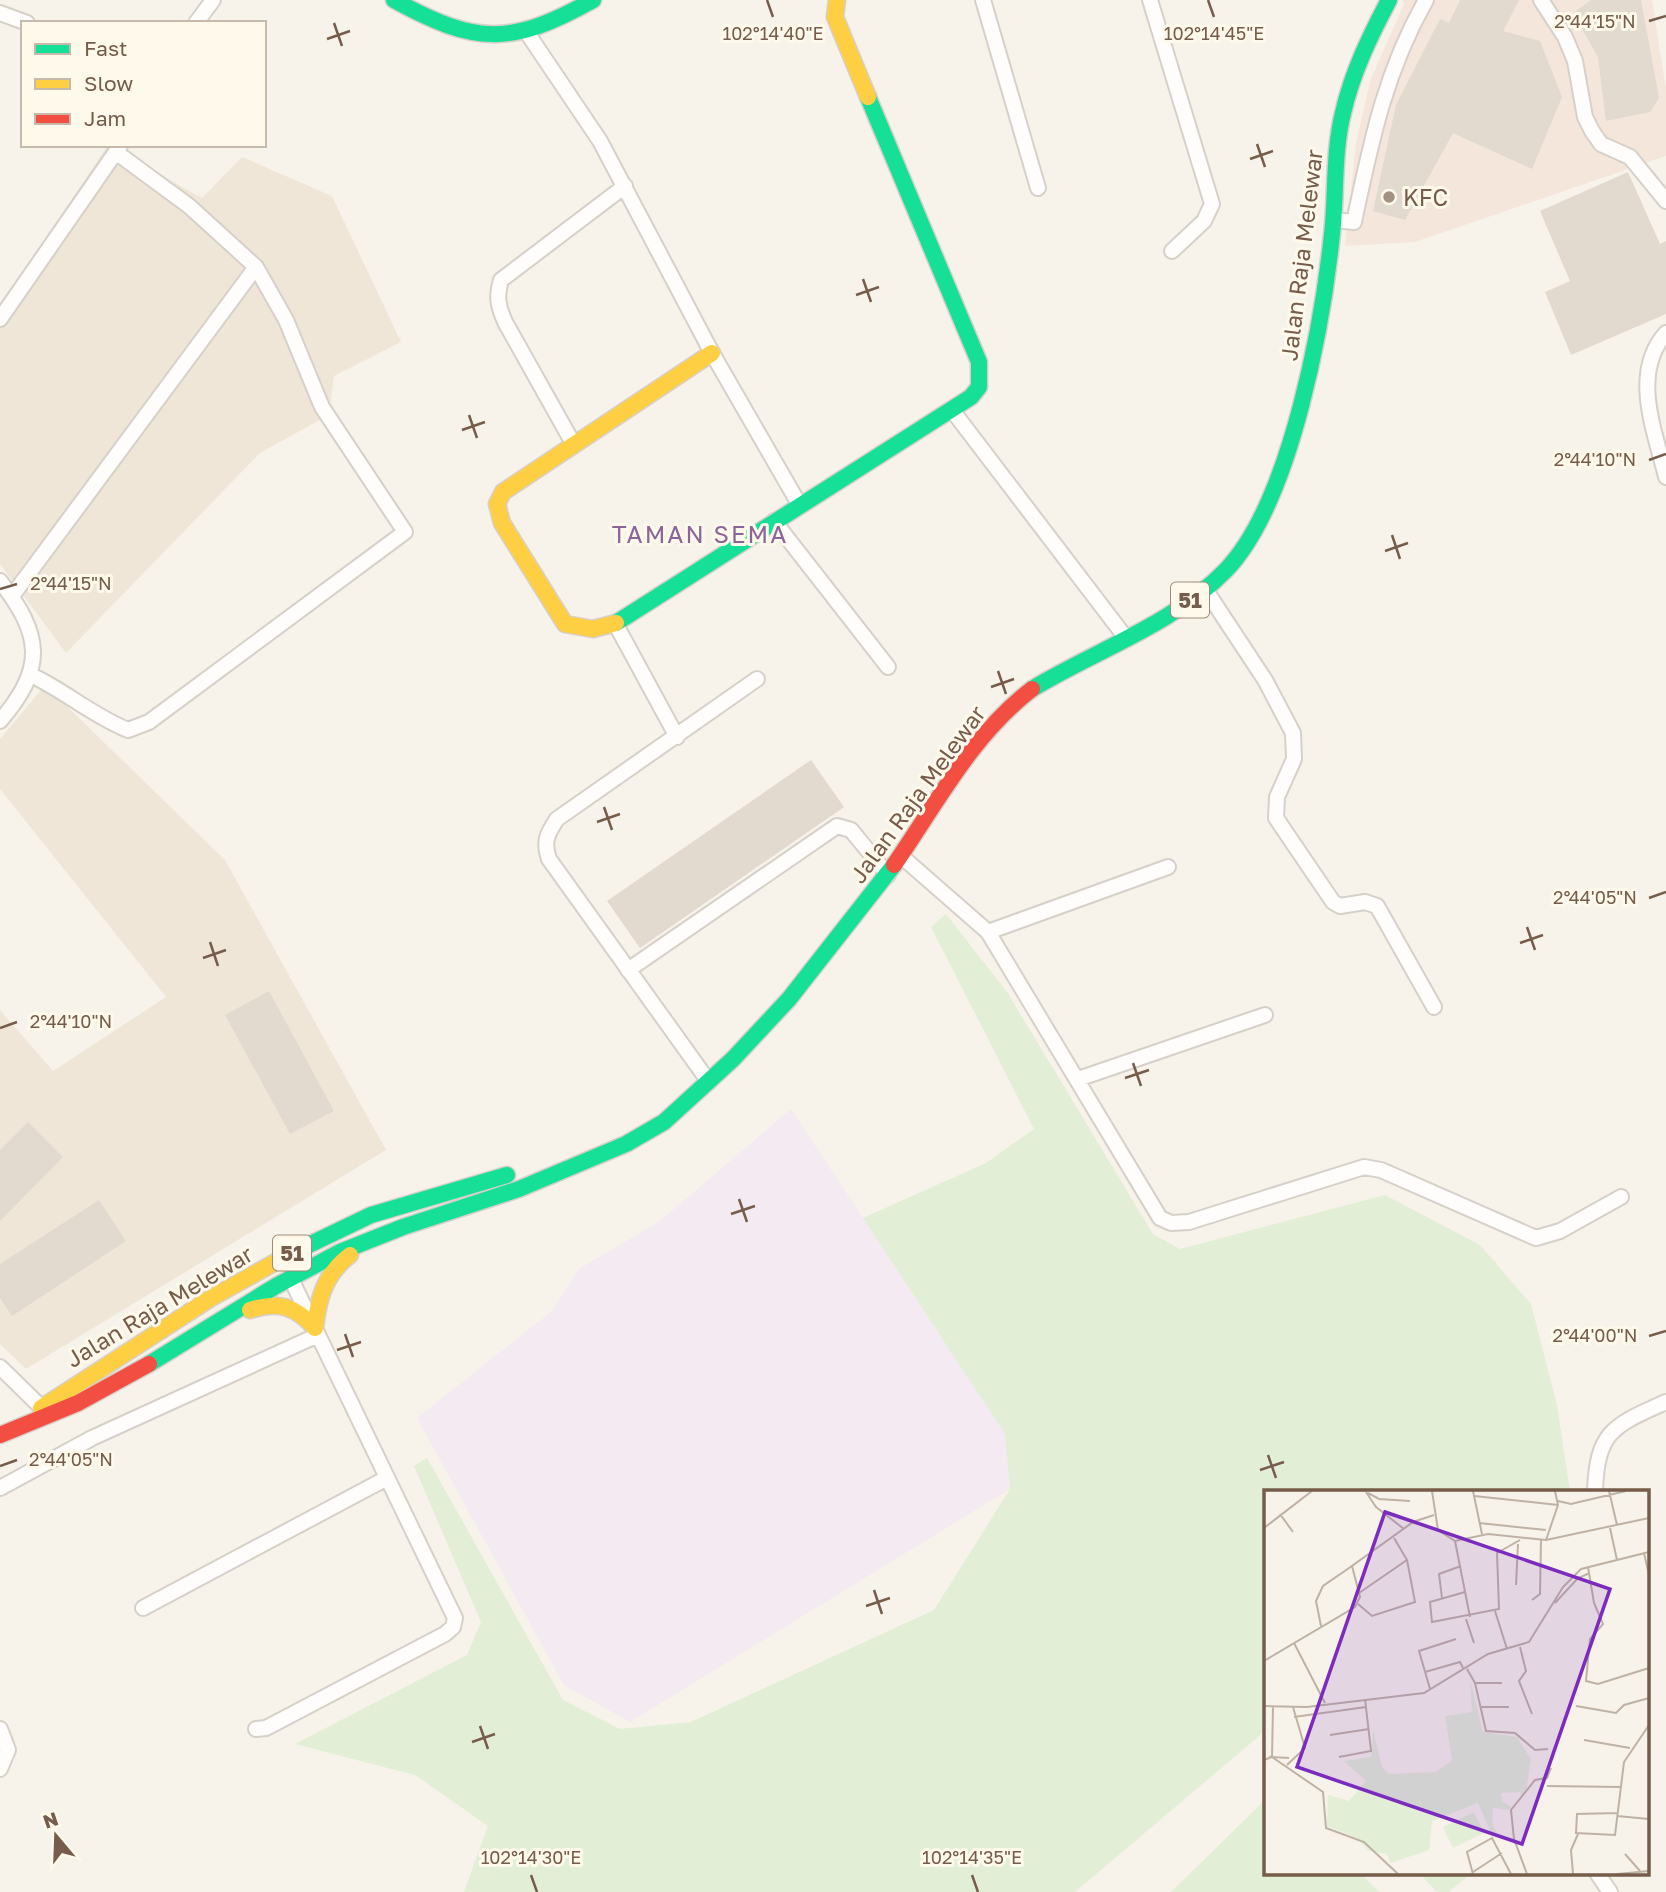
<svg xmlns="http://www.w3.org/2000/svg" width="1666" height="1892" viewBox="0 0 1666 1892" font-family="'Golos Text',sans-serif">
	<rect width="100%" height="100%" fill="#f7f3ea"/>
	<path fill="#f0e6d8" d="M108,145L202,198L242,157L332,196L401,342L334,376L329,415L260,453L66,653L0,564V306Z
		M45,685L225,860L386,1150L26,1369L0,1344V1010L53,1071L166,997L0,789V739Z"/>
	<path fill="#f5e6db" d="M1402,0H1652L1666,89V156L1415,242L1345,246L1356,143L1370,81L1404,4Z"/>
	<path fill="#f4eaf2" d="M791,1109L1005,1433L1010,1489L630,1722L564,1685L417,1418L552,1311L579,1269L660,1221Z"/>
	<path fill="#e2eed5" d="M946,914L1007,992L1153,1234L1180,1249L1385,1195L1480,1245L1531,1304L1557,1405L1570,1491H1265V1731L1075,1892H464L488,1826L415,1775L295,1744L467,1655L481,1622L414,1466L427,1458L563,1700L620,1729L691,1722L934,1610L1010,1489L1005,1434L863,1218L986,1163L1034,1129L931,927Z
		M1265,1800V1873H1360L1379,1892H1171Z
		M1419,1873H1471L1449,1892H1437Z"/>
	<path fill="#e2d9cf" d="M1460,0H1519L1503,31L1540,41L1562,97L1532,169L1453,133L1405,220L1373,211L1396,105L1440,19L1449,23Z
		M1591,0H1641L1659,98L1650,112L1606,121L1598,57L1573,13Z
		M1628,172L1660,244L1666,241V314L1571,355L1545,292L1570,281L1540,211Z
		M811,760L844,807L640,948L607,901Z
		M269,991L334,1111L290,1134L225,1015Z
		M28,1122L63,1157L0,1221V1150Z
		M99,1200L126,1241L12,1316L0,1298V1264Z"/>
	<g fill="none" stroke-linecap="round" stroke-linejoin="round">
		<g stroke="#d6d0c9" stroke-width="18">
			<path id="street" d="M983,0L1038,188
				M1150,0L1212,204L1204,221L1172,251
				M1541,0L1565,37L1575,61L1585,117L1592,131L1601,144L1630,157L1666,201
				M0,13L27,23
				M196,23L213,0
				M528,34L600,141L712,353L799,504
				M1333,220L1354,222C1371,142 1385,72 1426,0
				M0,319L120,146
				M1666,333C1630,373 1655,431 1666,477
				M952,410L1126,638
				M574,445L505,322C498,306 496,297 501,280L625,186
				M774,521L888,667
				M0,581C42,635 46,668 0,721
				M1205,589L1265,680L1293,733L1294,759L1277,797L1276,818L1333,902L1340,906L1365,902L1377,906L1434,1007
				M12,596L256,267L189,206L117,153
				M615,623L677,737
				M31,675C65,691 93,716 128,730L149,722L405,532L322,407L286,320L256,267
				M901,856L988,932L1160,1218L1171,1223L1189,1222L1364,1167L1381,1170L1536,1238L1560,1231L1621,1197
				M988,932L1168,867
				M628,970L837,826L851,830L888,875
				M1078,1079L1265,1015
				M709,1082L549,859C543,842 547,834 557,819L757,679
				M0,1367L44,1410
				M0,1488L92,1438L318,1335
				M1595,1491C1597,1430 1615,1425 1666,1402
				M143,1608L387,1478
				M0,1729L8,1750L0,1769
				M256,1729L266,1728L445,1634L453,1627L455,1618L291,1279
				M1597,1873L1610,1892"/>
		</g>
		<g stroke="#d7d0c8" stroke-width="19">
			<path id="fast" d="M394,0C476,45 511,46 593,0
				M616,623L971,397L979,387V362L868,97
				M1032,689C1096,650 1173,625 1226,570C1292,501 1324,318 1333,224C1336,187 1334,149 1343,113C1352,73 1370,36 1389,0
				M290,1254L371,1215L507,1175
				M149,1364L276,1286L340,1252L403,1227L519,1189L626,1144L664,1122L733,1059L789,999L894,865"/>
		</g>
		<g stroke="#d7d0c8" stroke-width="19">
			<path id="slow" d="M837,0L835,17L868,97
				M616,623L593,629L565,624L502,523L497,504L503,492L712,353
				M250,1310C279,1301 295,1306 315,1328
				M315,1328C318,1298 325,1274 350,1255
				M41,1408L211,1298L290,1254"/>
		</g>
		<g stroke="#d7d0c8" stroke-width="19">
			<path id="jam" d="M894,865C937,803 971,736 1032,689
				M0,1435L78,1403L149,1364"/>
		</g>
		<use href="#street" stroke="#fefdfc" stroke-width="14"/>
		<use href="#fast" stroke="#16e098" stroke-width="16"/>
		<use href="#slow" stroke="#ffcf43" stroke-width="16"/>
		<use href="#jam" stroke="#f24e42" stroke-width="16"/>
	</g>
	<path fill="none" stroke="#765c4a" stroke-width="2.5" d="M767,0L773,17M1208,0L1214,17M1649,21L1666,16M334,23L342,46M327,39L350,31M1257,144L1265,167M1250,159L1273,151M863,279L871,302M856,295L879,287M469,415L477,438M462,430L485,422M1649,460L1666,454M1392,535L1400,559M1385,551L1408,543M0,589L17,584M998,671L1006,694M991,687L1014,679M604,807L612,830M597,822L620,814M1649,898L1666,892M1527,927L1535,950M210,942L218,966M1520,943L1543,935M203,958L226,950M0,1028L17,1022M1133,1063L1141,1086M1125,1078L1149,1070M739,1199L747,1222M731,1214L755,1206M345,1334L353,1357M1649,1336L1666,1331M337,1350L361,1342M1268,1455L1276,1478M0,1466L17,1460M1260,1470L1284,1462M874,1590L882,1614M866,1606L890,1598M480,1726L488,1749M472,1742L495,1734M531,1875L537,1892M972,1875L978,1892"/>
	<circle fill="#a39182" stroke="#fff9ec" stroke-width="2.5" cx="1389" cy="197" r="7"/>
	<g text-anchor="middle" dominant-baseline="central" stroke-width="6" stroke-linejoin="round" paint-order="stroke">
		<g fill="#fff9ec" stroke="#9f8b7b" stroke-width="2">
			<rect x="1171" y="582.5" width="38" height="35" rx="5"/>
			<rect x="273" y="1235.5" width="38" height="35" rx="5"/>
		</g>
		<g font-size="21" font-weight="bold" fill="#765c4a">
			<text x="1190" y="600">51</text>
			<text x="292" y="1253">51</text>
		</g>
		<g font-size="23" fill="#765c4a" stroke="#fff9ec" text-anchor="start">
			<text x="1403" y="197">KFC</text>
		</g>
		<g font-size="23" fill="#765c4a" stroke="#fff9ec">
			<text transform="translate(1301 255) rotate(-83)">Jalan Raja Melewar</text>
			<text transform="translate(917 794) rotate(-54)">Jalan Raja Melewar</text>
			<text transform="translate(159 1306) rotate(-31)">Jalan Raja Melewar</text>
		</g>
		<g font-size="24" letter-spacing="2" fill="#8b6599" stroke="#fff9ec">
			<text x="700" y="533">TAMAN SEMA</text>
		</g>
	</g>
	<g transform="translate(1264 1490)">
		<rect width="385" height="385" fill="#f7f3ea"/>
		<path d="M206,189L219,242L253,247L267,269L262,302L257,306L256,302L237,303L238,311L247,317L245,320L229,318L228,333L233,343L228,345L214,313L168,331L165,360L126,373L123,364L105,361L93,348L63,336L64,305L85,311L102,291L80,271L107,267L109,239L118,277L125,284L172,282L188,270L181,226L208,222ZM210,322L220,343L189,358L179,337Z" fill="#e2eed5"/>
		<path fill="none" stroke="#bfb2a5" stroke-width="2" d="M168,1L174,40L191,51L224,44L282,50L385,28M209,1L218,44M345,1L353,35M102,2L112,17L140,39M104,3L115,9L146,11M210,6L294,15M294,11L307,14L362,1M16,24L29,42M215,33L282,40M0,38L48,1M346,38L353,70M282,50L294,15L291,1M191,51L206,127M380,63L385,85M324,77L330,113L339,134L326,149L322,191L334,194L385,178M252,95L254,54M201,102L166,112L168,132L235,119L233,63L256,50M95,103L143,70L130,48M178,108L175,84L197,76M268,110L276,104L277,50M291,113L314,88L326,83M94,114L108,126L151,112L143,70M231,121L243,159M202,129L210,153M57,136L52,111L59,96L88,76M30,153L61,213M256,157L262,181L255,191L268,224M0,171L91,117L96,107L88,76L149,32L170,25M203,179L211,193L222,241L251,243L271,260L284,259M161,182L196,172L199,178M211,193H238M166,199L155,161L192,149M0,216L43,217L160,203L224,164L265,152L299,97L317,79L385,62M312,216L352,223L360,215L385,208M216,217H245M30,227L102,217M66,245L105,239M320,250L366,258M75,267L107,261L101,209M25,268L8,267L59,302L62,338L100,352L134,384M0,270L8,267L9,217M23,275L41,258L29,217M283,296L357,297M353,323L313,324L312,343L351,345L360,272L385,235M353,326L385,329M361,364L376,381M209,382L238,363M209,384L203,362L228,348L247,384M263,384L250,349L247,320L271,290L283,288L287,278M309,384L307,360L314,344M353,384L385,381"/>
		<path fill="#7b2cbf" fill-opacity="0.15" stroke="#7b2cbf" stroke-width="3.5" d="M121,22L346,99L258,354L33,277Z"/>
		<rect width="385" height="385" fill="none" stroke="#765c4a" stroke-width="3.5"/>
	</g>
	<g font-size="18" text-anchor="middle" fill="#765c4a" stroke="#fff9ec" stroke-width="6" stroke-linejoin="round" paint-order="stroke">
		<text x="1595" y="28">2°44'15"N</text>
		<text x="773" y="40">102°14'40"E</text>
		<text x="1214" y="40">102°14'45"E</text>
		<text x="1595" y="466">2°44'10"N</text>
		<text x="71" y="590">2°44'15"N</text>
		<text x="1595" y="904">2°44'05"N</text>
		<text x="71" y="1028">2°44'10"N</text>
		<text x="1595" y="1342">2°44'00"N</text>
		<text x="71" y="1466">2°44'05"N</text>
		<text x="531" y="1864">102°14'30"E</text>
		<text x="972" y="1864">102°14'35"E</text>
	</g>
	<rect x="21" y="21" width="245" height="126" fill="#fff9ec" stroke="#c8baab" stroke-width="2"/>
	<rect x="35" y="44" width="35" height="10" fill="#16e098" stroke="#c8baab" stroke-width="2"/>
	<text x="84" y="56" font-size="21" fill="#765c4a">Fast</text>
	<rect x="35" y="79" width="35" height="10" fill="#ffcf43" stroke="#c8baab" stroke-width="2"/>
	<text x="84" y="91" font-size="21" fill="#765c4a">Slow</text>
	<rect x="35" y="114" width="35" height="10" fill="#f24e42" stroke="#c8baab" stroke-width="2"/>
	<text x="84" y="126" font-size="21" fill="#765c4a">Jam</text>
	<g transform="translate(56 1836) rotate(341)" stroke="#fff9ec" stroke-width="5" paint-order="stroke">
	<path d="M0-5L12 26L0 18L-12 26Z" fill="#765c4a"/>
	<text y="-10" font-size="19" font-weight="bold" text-anchor="middle" fill="#765c4a">N</text>
	</g>
</svg>
